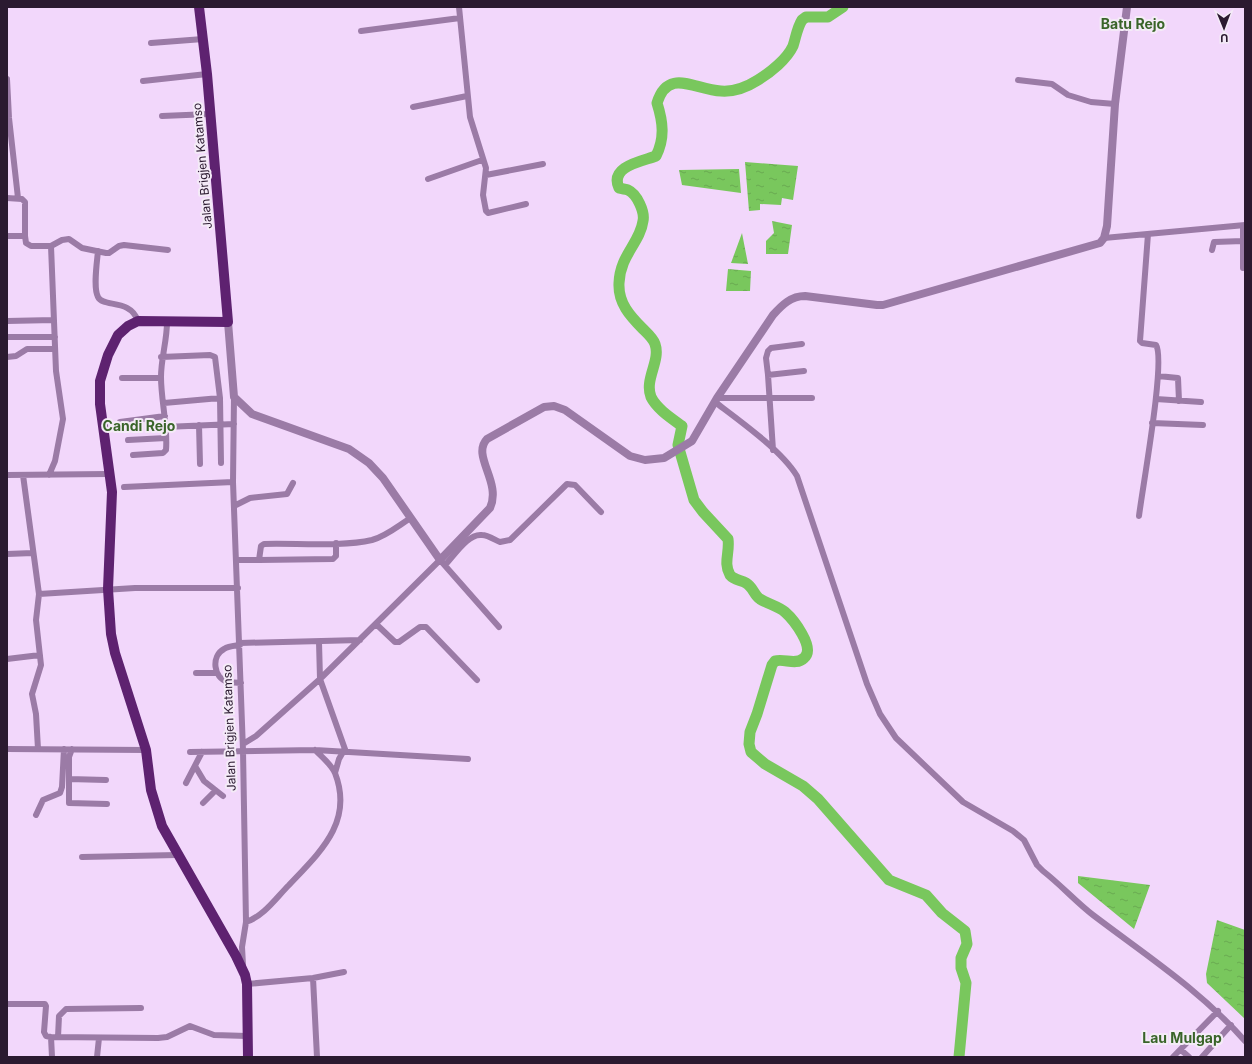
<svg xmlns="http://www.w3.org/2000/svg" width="1252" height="1064" viewBox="0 0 1252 1064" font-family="Inter,sans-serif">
	<defs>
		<pattern id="water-ripples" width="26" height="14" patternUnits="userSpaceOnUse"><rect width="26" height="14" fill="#79c75d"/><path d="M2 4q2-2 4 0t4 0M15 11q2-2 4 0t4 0" fill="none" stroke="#69aa51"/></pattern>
	</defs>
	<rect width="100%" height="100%" fill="#f2d7fb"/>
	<path fill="url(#water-ripples)" d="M745,162L798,166L793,200L782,198L781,205L760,204V210L749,211Z
		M739,169L741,193L682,185L679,170Z
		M772,221L792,225L788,254H766V241L774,233Z
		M742,233L748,264L731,263Z
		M728,269L751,271L750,291H726Z
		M1078,876L1150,885L1134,929L1078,883Z
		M1217,920L1245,930V1019L1207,983L1206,974Z"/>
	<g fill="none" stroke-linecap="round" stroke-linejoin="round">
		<path stroke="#79c75d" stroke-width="11" d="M843,7L828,17H806L802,20C797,28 796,37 793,46C787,59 771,72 758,80C747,87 734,92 721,91C695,90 668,67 657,103C663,122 665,138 656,156C643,161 609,166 619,188C622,189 626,189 628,190C637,194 645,212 643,221C640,243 620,255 619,283C618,303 630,316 643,329C647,333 653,338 655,344C661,361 644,379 651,397C657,409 671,418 682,426L678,445L694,500L703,512L728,539C730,552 723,563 730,575C734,580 741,580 746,583C753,587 754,595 760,599C768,604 778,606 785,612C793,619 816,648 804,658C796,666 784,658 775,661L772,665L757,714L750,732L749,744L751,752L765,764L803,786L818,799L889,880L926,895L942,913L965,931L967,944L961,958V968L966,983L959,1057"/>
		<path stroke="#9b7ba6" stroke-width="6" d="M459,7L470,117L486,168L483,195L486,211L488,213L526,204
			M361,31L460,18
			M151,43L203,39
			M7,79L9,118L18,198
			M1018,80L1052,84L1068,95L1091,102L1115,104
			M143,81L207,74
			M413,107L467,96
			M162,116L210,114
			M486,175L543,164
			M428,179L482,160
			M7,198L22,199L25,202V236
			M1243,226V268
			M7,236H25L26,243L31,246H51
			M1104,238L1245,225
			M1212,250L1214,242L1243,241
			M98,251C97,262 93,288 98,297C103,308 130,298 138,321
			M7,321L54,320
			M7,337H55
			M802,344L771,348L768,351L766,358L768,375L804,371
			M7,357L16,356L27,349H55
			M161,357L210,355L215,357L220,398L221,463
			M768,375L773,450
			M1158,376L1178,378L1179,401
			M122,378H161
			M234,397L233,482L243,750L246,922L242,947L243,965
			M717,398H812
			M1156,399L1201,402
			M715,402C740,421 781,450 797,476L867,684L880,714L896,738L963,802L1013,831L1024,840L1037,865L1043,871C1061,885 1076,902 1093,915C1147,956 1200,990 1245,1041
			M164,403L220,398
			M120,422L165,416
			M1152,423L1203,425
			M199,425L200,464
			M165,427L234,424
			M128,440L166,438
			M133,455L163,453L166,450C168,426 161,401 161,377C161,358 167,341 167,322
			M7,475L108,474
			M23,475L39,594L36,620L41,665L32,694L36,714L38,749
			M49,475L55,461L63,419L56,371L51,246L62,240L69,239L82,248L106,253H109L119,246L124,245L168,250
			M124,487L233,482
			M234,506L250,498L287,494L293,483
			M1139,516C1142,490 1166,360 1156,345L1142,343L1140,341L1148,234
			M7,554L33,553
			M236,560H259L261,546L264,544C296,543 342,547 372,540C386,536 398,526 409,519
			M259,560L333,559L336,556V543
			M445,565C454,556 468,533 482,535C488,535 495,540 500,542L510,540L567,484L575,485L601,512
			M39,594L135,588H238
			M376,624L395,642H399L420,627H426L477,680
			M319,642L320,679L346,752
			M240,643L360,640
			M240,645C234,646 229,646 224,649C211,656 213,678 228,682C232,683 237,682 241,683
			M7,659L40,655
			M196,673H217
			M243,744L256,736L320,679L440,560L499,627
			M7,749L146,750
			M72,749L69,757V779L106,780
			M190,752L315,750L468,759
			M195,766L204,781L223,796
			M335,773L339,759L343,752
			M69,779V803L107,804
			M186,783L202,752
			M203,803L215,791
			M36,815L43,800L60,793L62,787L64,749
			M82,857L177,855
			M246,922C264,916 276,898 289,885C320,852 354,822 335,773C331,764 322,757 315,750
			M313,978L317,1057
			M247,984L313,978L344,972
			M7,1004H45L46,1006L44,1032L46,1036L51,1037L158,1038L167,1037L190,1026L214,1035L247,1036
			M51,1037L52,1057
			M58,1037L59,1016L66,1009L141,1008
			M1181,1050L1189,1057
			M97,1057L99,1038
			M1173,1057L1218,1011
			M1202,1057L1231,1025"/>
		<path stroke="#9b7ba6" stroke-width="8" d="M228,322L234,397L252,414L349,449L369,463L383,478L440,560L490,508C502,482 471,456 487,439L544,407L554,406L565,410L630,456L645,460L664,458L692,441L717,398L773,315C782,305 791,296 805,296L877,305H883L1100,243L1104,238L1107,226L1115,104L1127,7"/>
		<path stroke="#5e2270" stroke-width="10" d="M199,7L207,74L228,322L138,321L128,326L118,335L108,355L100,381V404L112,492L108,589L111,634L115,653L146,750L151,790L162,826L236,956L245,975L247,984L248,1057"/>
	</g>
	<g text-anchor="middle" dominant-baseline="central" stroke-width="4" stroke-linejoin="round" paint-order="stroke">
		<g font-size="12" fill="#2b1a30" stroke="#f4ebf7">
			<text transform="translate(202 166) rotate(-95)">Jalan Brigjen Katamso</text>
			<text transform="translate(229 728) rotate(-92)">Jalan Brigjen Katamso</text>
		</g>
		<g font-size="14" font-weight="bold" fill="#396429" stroke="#f4ebf7">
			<text x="1133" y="23">Batu Rejo</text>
			<text x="139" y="425">Candi Rejo</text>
			<text x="1182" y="1037">Lau Mulgap</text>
		</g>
	</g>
	<rect width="1252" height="1064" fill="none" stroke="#2b1a30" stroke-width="16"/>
	<g transform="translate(1224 28) rotate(179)" stroke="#f4ebf7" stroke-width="3" paint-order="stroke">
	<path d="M0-3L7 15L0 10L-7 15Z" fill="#2b1a30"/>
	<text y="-6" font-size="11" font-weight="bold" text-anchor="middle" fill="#2b1a30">U</text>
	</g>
</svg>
